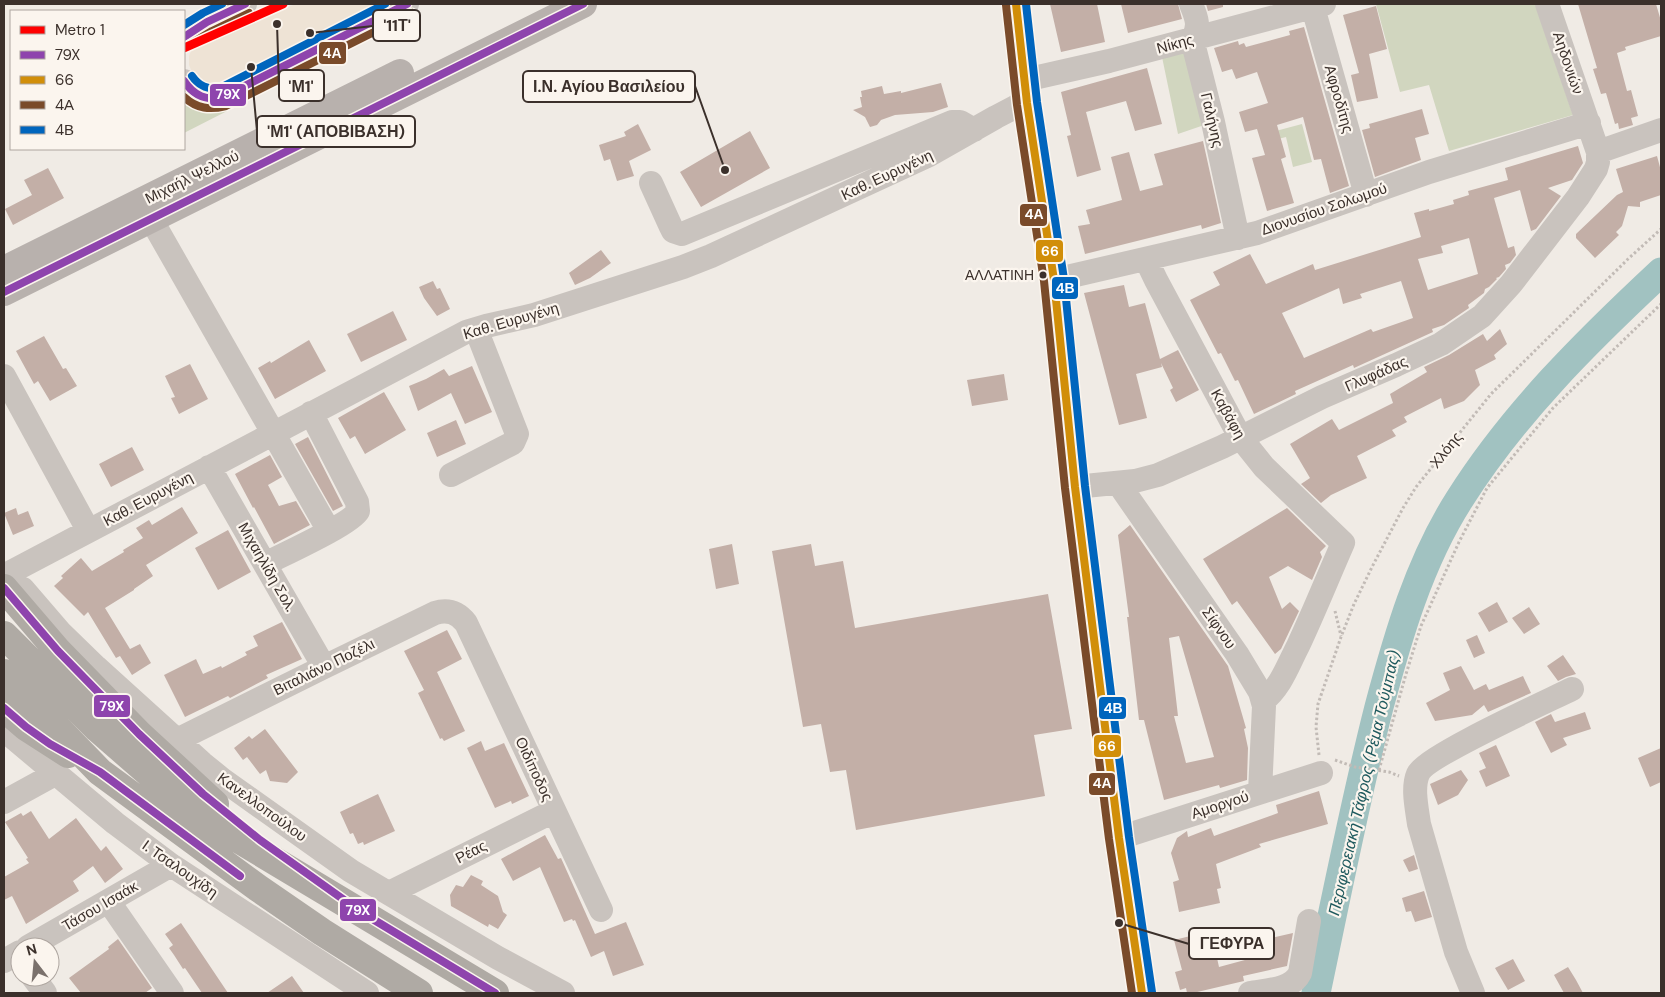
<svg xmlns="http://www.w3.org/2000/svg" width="1665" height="997" viewBox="0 0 1665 997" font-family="'DM Sans',sans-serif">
	<rect width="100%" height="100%" fill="#f0ebe5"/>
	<path fill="#d1d6bf" d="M1376,4H1535L1573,115L1449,151L1429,85L1400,92Z
		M1191,51L1213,122L1178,134L1162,57Z
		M184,100C199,108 216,111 233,108L184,133Z
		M1302,124L1312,162L1293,167L1286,137L1274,140L1272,132Z"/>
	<path fill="#eee3d5" d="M296,4H388L362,17L340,24L333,31L299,44L296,51L243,73L229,84L219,86L209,85L201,82L192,72L189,65V56L192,49L202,39L211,34L247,25L263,16Z"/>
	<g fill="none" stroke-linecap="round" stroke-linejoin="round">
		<path stroke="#a1c2c1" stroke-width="29" d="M1316,993C1336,898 1355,801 1379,707C1398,636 1419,563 1459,500C1513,414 1587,341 1661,272"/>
	</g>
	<path fill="#c3afa7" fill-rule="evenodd" d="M1050,4H1097L1105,42L1061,52Z
		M1121,4H1178L1182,19L1128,33Z
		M1206,4H1223V7L1208,11Z
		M1578,4H1656L1661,21V36L1625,47L1626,50L1617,53L1627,91L1631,90L1638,116L1631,118L1633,125L1619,129L1618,123L1615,124L1606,93L1601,94L1593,69L1597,68Z
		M1376,6L1387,49L1369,54L1378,98L1357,102L1351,75L1359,73L1343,15Z
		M1304,27L1349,186L1330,193L1321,159L1314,160L1303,117L1277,125L1286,157L1281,159L1294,203L1267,211L1252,158L1265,155L1257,129L1245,132L1239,112L1268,103L1257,72L1236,79L1232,69L1222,72L1214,48L1238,41L1239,45L1244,43L1246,47L1290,35L1289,31Z
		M1147,68L1162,124L1135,131L1126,101L1086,112L1101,170L1077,177L1067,136L1071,135L1061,92Z
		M941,83L948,107L933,112L895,115L881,120L877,125L870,127L865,117L853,110L862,107L860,97H862L861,91L882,86L884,94L901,91V93Z
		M1422,109L1429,134L1415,138L1421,160L1375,177L1362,130L1370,128L1369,124Z
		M638,124L651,150L629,161L634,176L617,181L610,159L604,161L599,145L626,136L624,132Z
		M750,131L770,168L701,207L680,172Z
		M1203,141L1221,223L1202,229L1201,225L1085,254L1078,226L1090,224L1086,210L1122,200L1111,157L1129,152L1140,191L1163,185L1154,154Z
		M1578,146L1583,163L1572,180L1548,188L1561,196L1536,229L1531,231L1520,190L1494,198L1508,248L1514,246L1516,255L1510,263L1505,265L1506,269L1499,277L1496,278L1497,279L1489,287L1485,289L1484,293L1468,305L1469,308L1444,325L1432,329L1433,332L1354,368L1353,365L1295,391L1296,394L1254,414L1238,380L1235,381L1221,353L1218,354L1190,300L1220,285L1213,272L1250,254L1266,284L1313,264L1315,270L1421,237L1414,213L1429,209V211L1454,204L1453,200L1469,195L1468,191L1508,180L1505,168ZM1469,238L1478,274L1428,290L1418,259L1443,253L1441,246ZM1401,281L1413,318L1373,332L1371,329L1304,358L1282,313L1339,288L1343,304L1362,298L1360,294Z
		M1657,156L1661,171V195L1640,202V207L1628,206L1622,226L1616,232L1619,235L1595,258L1576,238V234L1617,195L1623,192L1616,169Z
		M48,168L64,198L13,225L5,209L32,195L24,180Z
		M601,250L611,263L590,278L575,285L569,273Z
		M433,281L437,289L440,288L450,309L437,316L424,298L419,287Z
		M1124,285L1129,307L1145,303L1160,359L1178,350L1199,390L1176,402L1170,390L1173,388L1161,363L1162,367L1136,374L1147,418L1119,425L1084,293Z
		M393,311L407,340L361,362L347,334Z
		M1500,329L1507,344L1494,355L1496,359L1475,370L1480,385L1464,401L1444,409L1441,398L1404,417L1407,422L1392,430L1396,436L1357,456L1367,478L1331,495L1321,503L1301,484L1310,478L1290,444L1332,419L1339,430L1393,403L1390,394L1427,372L1424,367L1449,355L1483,334L1487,341Z
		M44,336L63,369L66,368L77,386L50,401L38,381L34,384L16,351Z
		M309,340L326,371L275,399L258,368L270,361L271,363Z
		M190,364L208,399L179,414L171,398L175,397L165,376Z
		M472,366L492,412L465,424L451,393L418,411L409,386L426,379L444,369L449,376Z
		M1004,374L1008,400L972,406L967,380Z
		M384,392L406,430L365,454L355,436L350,439L338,418Z
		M456,420L466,444L437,457L427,433Z
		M308,437L343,506L333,511L295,444Z
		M132,447L144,470L111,487L99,464Z
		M270,455L282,477L268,485L279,506L296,501L310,525L274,544L254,507L253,508L235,474Z
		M182,507L198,533L146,565L153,576L134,589V590L105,608L130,649L140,644L151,663L132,675L120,656L116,658L88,612L84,616L54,586L63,578L61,576L81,558L92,571L124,552L123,550L143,538L136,528L149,520L152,525Z
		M16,508L18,515L28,511L34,526L13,535L4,513Z
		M1287,508L1326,546L1320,552L1322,557L1312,580L1288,566L1269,577L1282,609L1290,602L1299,611L1281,649L1275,654L1237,601L1232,605L1203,559Z
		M1130,525L1228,666L1246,728L1244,729L1248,748L1247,780L1220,788L1219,785L1164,800L1144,720H1139L1127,617H1129L1118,535ZM1179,636L1214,757L1186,763L1174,716H1178L1169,638Z
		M228,530L251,572L218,590L195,548Z
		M732,544L739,584L716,589L709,549Z
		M811,544L815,566L843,561L855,628L1048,594L1072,729L1034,735L1045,796L856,830L846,770L830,772L821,724L803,727L772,551Z
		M1497,602L1508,622L1489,632L1478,613Z
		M1529,607L1540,624L1524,634L1512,618Z
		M282,622L302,659L266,675L268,678L230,698L228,696L185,717L164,675L196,659L203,674L221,666L222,668L247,655L245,652L258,646L253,636Z
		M447,630L462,659L437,672L465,731L444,741L442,738L440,739L418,693L424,690L404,651Z
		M1477,635L1485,653L1474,658L1466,640Z
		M1563,655L1576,674L1566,677L1558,681L1547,666Z
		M1461,666L1474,690L1486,684L1489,690L1523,676L1531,693L1488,712L1484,705L1472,715L1435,721L1426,703L1450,690L1443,673Z
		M1585,712L1591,729L1563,738L1567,745L1551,753L1535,722L1551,714L1555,722Z
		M265,729L298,772L287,783L270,781L266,770L260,774L247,757L243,760L234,748L249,736L252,739Z
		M481,741L485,751L504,743L529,796L512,804L511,801L495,808L467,748Z
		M1496,745L1510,776L1486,787L1479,771L1486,768L1479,753Z
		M1661,748V782L1650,787L1638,758Z
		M1461,770L1468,780L1458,795L1438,805L1430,784Z
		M1319,791L1328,824L1259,844L1261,847L1216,864L1221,888L1217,889L1220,903L1179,912L1173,882L1179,880L1171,853L1177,838L1187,831L1188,837L1211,828L1214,836L1278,813L1276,805Z
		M378,794L395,831L364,845L363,842L358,844L353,833L350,834L340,812Z
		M31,811L49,839L76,818L101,851L106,846L123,869L105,883L93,866L73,881L79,891L26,924L12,896L4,900V877L29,863L26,859L28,858L5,822L21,813L23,816Z
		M545,835L558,859L561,858L595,934L626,922L644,965L613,976L604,951L591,957L575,920L573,921L572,919L564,922L540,867L513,881L501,859Z
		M1414,855L1418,869L1409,872L1403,860Z
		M471,875L483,881L481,885L498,896L503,912L507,915L498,929L489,924L488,927L451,906L450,895L456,885L463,887Z
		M1424,891L1432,917L1415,922L1411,911L1406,912L1402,898Z
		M181,923L228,993H202L185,968L183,969L174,955L169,948L173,945L165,934Z
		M1211,931L1219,967L1256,957L1253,942L1293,933L1287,966L1243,976L1244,981L1193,993H1187L1186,988L1180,990L1175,972L1182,970L1174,940Z
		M118,939L152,988L145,993H81L69,978L109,949L108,947Z
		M1513,959L1525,981L1508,990L1495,968Z
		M1568,967L1576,980L1583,993H1564L1554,975Z
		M292,976L304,993H267Z"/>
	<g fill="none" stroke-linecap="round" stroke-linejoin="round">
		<path stroke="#c2bbb6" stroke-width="3" stroke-dasharray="2.5 2.5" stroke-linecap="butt" d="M1335,611L1341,636
			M1319,755L1316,727L1318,704L1341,637L1354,604L1372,567L1403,508L1416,487L1491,394L1628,259L1661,229
			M1335,760L1355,767L1389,772L1399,776
			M1379,770L1406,674L1421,626L1459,542L1487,488L1553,408L1661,304"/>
		<path stroke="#c9c3be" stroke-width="24" d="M1191,4C1196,16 1201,27 1192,39L1213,122L1238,238
			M1312,4L1366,195
			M1547,4L1598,152L1661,130
			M184,37L207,22L245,4
			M1025,80L1109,61L1324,4
			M184,81C193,97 206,102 223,97L407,4
			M651,183L671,227L673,231L682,234L952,122H960L974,130
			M151,219L329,531
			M1146,259L1156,280L1240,437L1264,467L1343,543C1328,577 1314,612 1298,646C1288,665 1281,687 1263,701
			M1054,280L1257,233L1429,172L1589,123
			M4,376L88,530
			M209,467L324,667
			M451,475L509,445L513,443L517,434L476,329
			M1118,483L1237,654L1260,692L1264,706L1260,792
			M1075,487L1135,481L1158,475L1222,447L1322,397L1396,365L1441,344L1482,316L1511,284L1578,197L1596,169L1598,162V152
			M265,564C282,555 351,524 358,511L357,502L311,413
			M9,573L466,332L486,326L534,315L683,267L711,256L929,155L996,117L1015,107L1027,103
			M23,589L60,632L96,667L202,763L223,780L351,871L498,958L563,993
			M4,730L115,823L171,865L367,993
			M177,740L324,667L435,613C448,609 458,613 466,623L601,910
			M4,802L55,774
			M1119,838L1321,773
			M389,893L554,811
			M109,902L172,993
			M28,947L171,865
			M4,961L20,952
			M33,977L45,993
			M1250,993C1267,990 1292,990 1300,973L1309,921
			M1473,993L1456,952L1419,824C1417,809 1412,788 1418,774C1426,756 1548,701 1572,689"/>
		<path stroke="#b8b1ad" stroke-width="28" d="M1016,4L1027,103L1054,280L1075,487L1119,838L1142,993
			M4,270L400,73
			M4,292L583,4"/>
		<path stroke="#afaaa4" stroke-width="28" d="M4,588L58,651L139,734L215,804
			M4,635L98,729L159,782L218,827L495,993
			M4,673L100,772L258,888L322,932L419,993
			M4,708L26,727L68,754"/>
		<g stroke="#fbf5ee" stroke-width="11">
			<path id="bus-1" d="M184,37L207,22L245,4
				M184,81C194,96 206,101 223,97L407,4
				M4,292L583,4
				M4,588L58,651L139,734L203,794L260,840L361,912L495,993
				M4,708L26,727L50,744L100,772L240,876"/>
		</g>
		<g stroke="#fbf5ee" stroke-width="11">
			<path id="bus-2" d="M1016,4L1027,103L1054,280L1075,487L1119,838L1142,993"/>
		</g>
		<g stroke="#fbf5ee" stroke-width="11">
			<path id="bus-3" d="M1006,5L1017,105L1044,281L1065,488L1109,839L1132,993
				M189,45L212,31L249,13
				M184,97C197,109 210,110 226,106L412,13"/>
		</g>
		<g stroke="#fbf5ee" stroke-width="11">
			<path id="bus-4" d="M1026,4L1037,102L1064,279L1085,486L1129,837L1152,992
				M184,25L203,13L222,4
				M192,76C199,86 207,90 220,88L385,4"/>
		</g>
		<use href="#bus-1" stroke="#8e44ad" stroke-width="8"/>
		<use href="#bus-2" stroke="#d18e09" stroke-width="8"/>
		<use href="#bus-3" stroke="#7a4b2a" stroke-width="8"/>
		<use href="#bus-4" stroke="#0065bd" stroke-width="8"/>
		<g stroke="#fbf5ee" stroke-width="12">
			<path id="metro-1" d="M184,48L283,4"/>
		</g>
		<use href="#metro-1" stroke="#f00" stroke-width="9"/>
	</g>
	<circle fill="#3b302b" stroke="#fbf5ee" stroke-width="2" cx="1043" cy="275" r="4.5"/>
	<g text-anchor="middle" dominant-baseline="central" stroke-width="4.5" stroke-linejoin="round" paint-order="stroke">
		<g font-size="14" fill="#3b302b" stroke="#fbf5ee" text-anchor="end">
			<text x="1034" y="275">ΑΛΛΑΤΙΝΗ</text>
		</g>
		<g font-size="15" fill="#3b302b" stroke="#fbf5ee">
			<text transform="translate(1175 44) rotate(-15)">Νίκης</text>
			<text transform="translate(1568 63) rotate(71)">Αηδονιών</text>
			<text transform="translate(1339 99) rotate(74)">Αφροδίτης</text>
			<text transform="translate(1212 120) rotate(77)">Γαλήνης</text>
			<text transform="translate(887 175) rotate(-25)">Καθ. Ευρυγένη</text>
			<text transform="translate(192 177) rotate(-26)">Μιχαήλ Ψελλού</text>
			<text transform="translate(1324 209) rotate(-19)">Διονυσίου Σολωμού</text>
			<text transform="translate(511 321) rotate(-16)">Καθ. Ευρυγένη</text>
			<text transform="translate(1376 374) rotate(-24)">Γλυφάδας</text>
			<text transform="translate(1228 414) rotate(61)">Καβάφη</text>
			<text transform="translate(1446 450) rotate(-51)">Χλόης</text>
			<text transform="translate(148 499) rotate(-28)">Καθ. Ευρυγένη</text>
			<text transform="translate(267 567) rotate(60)">Μιχαηλίδη Σολ.</text>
			<text transform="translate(1219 628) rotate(55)">Σίφνου</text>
			<text transform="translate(324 667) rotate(-26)">Βιταλιάνο Ποζέλι</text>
			<text transform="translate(534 769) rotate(65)">Οιδίποδος</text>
			<text transform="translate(1220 805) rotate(-18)">Αμοργού</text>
			<text transform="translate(262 807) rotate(36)">Κανελλοπούλου</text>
			<text transform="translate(471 852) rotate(-27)">Ρέας</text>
			<text transform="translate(180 869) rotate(35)">Ι. Τσαλουχίδη</text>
			<text transform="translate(100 906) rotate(-30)">Τάσου Ισαάκ</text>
		</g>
		<g font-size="16" font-style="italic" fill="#1f5a5e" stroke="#fbf5ee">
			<text transform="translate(1364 783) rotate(-77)">Περιφερειακή Τάφρος (Ρέμα Τούμπας)</text>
		</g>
	</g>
	<path fill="none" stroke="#3b302b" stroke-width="2" d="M310 33L373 26M277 24L279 86M725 170L695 86M251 67L257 131M1119 923L1189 944"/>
	<g fill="#3b302b" stroke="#fbf5ee" stroke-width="2">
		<circle cx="310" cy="33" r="5"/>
		<circle cx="277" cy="24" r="5"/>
		<circle cx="725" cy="170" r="5"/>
		<circle cx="251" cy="67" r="5"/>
		<circle cx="1119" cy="923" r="5"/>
	</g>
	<g fill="#fbf5ee" stroke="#3b302b" stroke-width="2">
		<rect x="373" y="10" width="47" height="31" rx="5"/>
		<rect x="279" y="70" width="45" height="31" rx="5"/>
		<rect x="523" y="71" width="172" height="31" rx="5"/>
		<rect x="257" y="116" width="158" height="31" rx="5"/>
		<rect x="1189" y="928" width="85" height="31" rx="5"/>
	</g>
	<g font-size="16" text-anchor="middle" font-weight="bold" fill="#3b302b">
		<text x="397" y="31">'11Τ'</text>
		<text x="301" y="92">'Μ1'</text>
		<text x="609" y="92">Ι.Ν. Αγίου Βασιλείου</text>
		<text x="336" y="137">'Μ1' (ΑΠΟΒΙΒΑΣΗ)</text>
		<text x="1232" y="949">ΓΕΦΥΡΑ</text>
	</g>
	<g stroke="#fbf5ee" stroke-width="2">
		<rect x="318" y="41" width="29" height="24" rx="5" fill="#7a4b2a"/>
		<rect x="209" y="83" width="38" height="24" rx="5" fill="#8e44ad"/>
		<rect x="1019" y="203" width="29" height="24" rx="5" fill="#7a4b2a"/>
		<rect x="1035" y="239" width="29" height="24" rx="5" fill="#d18e09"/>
		<rect x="1051" y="276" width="28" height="24" rx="5" fill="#0065bd"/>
		<rect x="93" y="694" width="38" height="24" rx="5" fill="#8e44ad"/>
		<rect x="1098" y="696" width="29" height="24" rx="5" fill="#0065bd"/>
		<rect x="1093" y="734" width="29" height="24" rx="5" fill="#d18e09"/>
		<rect x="1088" y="772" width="28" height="24" rx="5" fill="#7a4b2a"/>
		<rect x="339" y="898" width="38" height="24" rx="5" fill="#8e44ad"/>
	</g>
	<g font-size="14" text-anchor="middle" font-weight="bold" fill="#fff">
		<text x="332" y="58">4Α</text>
		<text x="228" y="99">79X</text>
		<text x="1034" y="219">4Α</text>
		<text x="1050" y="256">66</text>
		<text x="1065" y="293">4Β</text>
		<text x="112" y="711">79X</text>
		<text x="1113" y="713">4Β</text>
		<text x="1107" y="751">66</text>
		<text x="1102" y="788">4Α</text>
		<text x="358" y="915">79X</text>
	</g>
	<rect width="1665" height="997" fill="none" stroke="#3b302b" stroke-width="10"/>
	<rect x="10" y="10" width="175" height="140" fill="#fbf5ee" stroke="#aea6a0"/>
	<rect x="20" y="26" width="25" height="8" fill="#ff0000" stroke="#aea6a0"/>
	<text x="55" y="35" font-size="15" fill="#3b302b">Metro 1</text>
	<rect x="20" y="51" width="25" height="8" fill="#8e44ad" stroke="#aea6a0"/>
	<text x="55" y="60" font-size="15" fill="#3b302b">79X</text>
	<rect x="20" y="76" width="25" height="8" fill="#d18e09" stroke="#aea6a0"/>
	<text x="55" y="85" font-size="15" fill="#3b302b">66</text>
	<rect x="20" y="101" width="25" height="8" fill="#7a4b2a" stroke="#aea6a0"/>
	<text x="55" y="110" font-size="15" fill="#3b302b">4Α</text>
	<rect x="20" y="126" width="25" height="8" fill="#0065bd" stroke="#aea6a0"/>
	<text x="55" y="135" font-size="15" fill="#3b302b">4Β</text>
	<g transform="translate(35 962) rotate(344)"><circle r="24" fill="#fbf5ee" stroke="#aea6a0"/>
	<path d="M0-4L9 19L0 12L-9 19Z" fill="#7a716c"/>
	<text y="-8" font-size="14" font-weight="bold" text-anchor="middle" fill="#3b302b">N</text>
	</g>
</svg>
